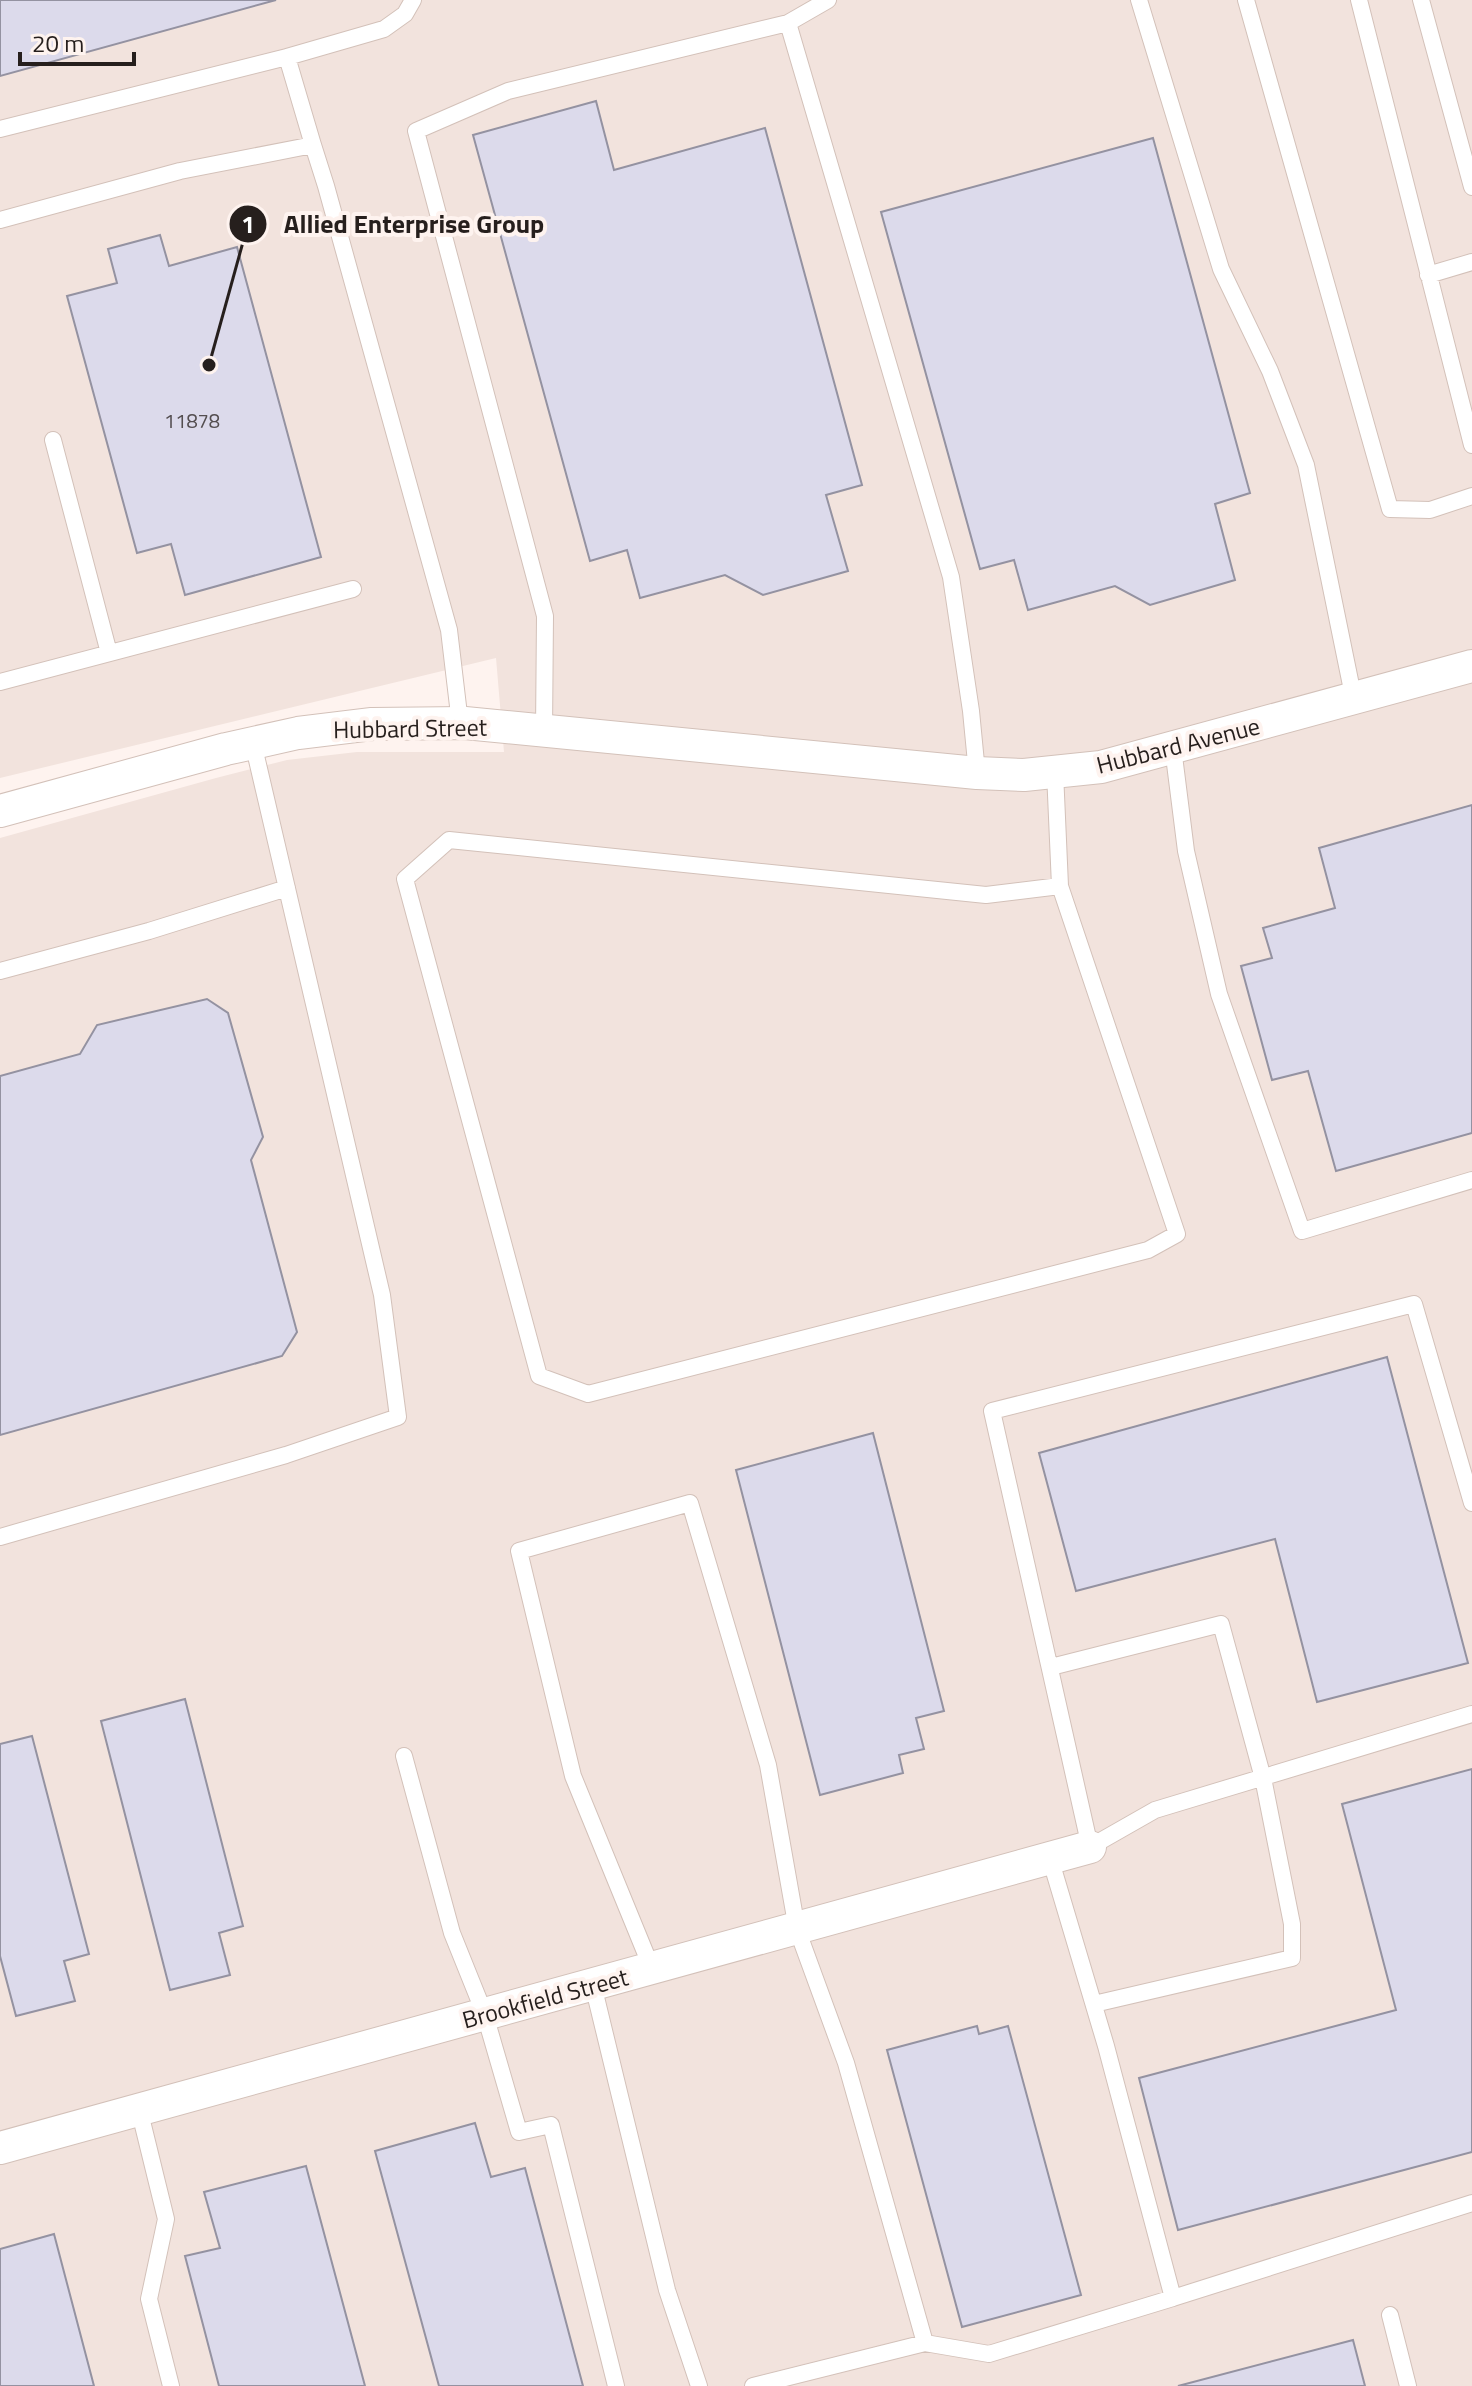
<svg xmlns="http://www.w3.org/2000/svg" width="1472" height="2386" viewBox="0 0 1472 2386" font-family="'Titillium Web',sans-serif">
	<rect width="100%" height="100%" fill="#fef3ef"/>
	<path fill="#f2e3dd" d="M0,0H1472V2386H0V838L216,778L287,760L357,752H504L496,658L0,778Z"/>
	<path fill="#dcdaeb" stroke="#9492a1" stroke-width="2" d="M0,0H276L0,76Z
		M596,101L614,170L765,128L862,485L826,495L848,571L763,595L725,575L640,598L627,550L590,561L473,135Z
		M1153,138L1250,493L1215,504L1235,580L1150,605L1115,586L1028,610L1014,560L980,569L881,212Z
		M160,235L169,266L237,247L321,557L185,595L171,544L137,553L67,296L117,283L108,249Z
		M1472,805V1133L1336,1171L1308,1071L1272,1080L1241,966L1272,958L1263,928L1335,908L1319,848Z
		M207,999L228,1013L263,1137L251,1160L297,1332L282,1356L0,1435V1076L80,1054L97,1025Z
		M1387,1357L1468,1663L1317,1702L1275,1539L1076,1591L1039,1453Z
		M873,1433L944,1711L916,1718L924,1749L899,1755L903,1773L820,1795L736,1470Z
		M185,1699L243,1926L219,1933L230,1975L170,1990L101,1721Z
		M32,1736L89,1954L64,1961L75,2001L16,2016L0,1956V1744Z
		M1472,1769V2152L1178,2230L1139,2078L1396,2010L1342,1804Z
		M977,2026L979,2034L1008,2026L1081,2295L962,2327L887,2050Z
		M475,2123L491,2177L525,2168L583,2386H439L375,2151Z
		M306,2166L365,2386H219L185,2256L220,2248L204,2192Z
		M54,2234L94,2386H0V2249Z
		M1353,2340L1365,2386H1178Z"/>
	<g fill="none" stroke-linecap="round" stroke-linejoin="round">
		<g stroke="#d3c1b9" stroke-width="18">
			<path id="service" d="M1139,0L1221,269L1270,371L1306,465L1354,700
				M1246,0L1390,509L1430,510L1472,496
				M1359,0L1472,445
				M1421,0L1472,187
				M788,23L828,0
				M287,57L313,145
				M0,129L287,57L384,29L405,14L413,0
				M0,220L180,171L313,145L326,186L449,630L460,723
				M1428,275L1472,262
				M53,440L109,653
				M0,682L353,589
				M544,731L545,616L416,131L508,91L788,23L951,577L971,711L977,773
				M1173,748L1186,851L1219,994L1302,1231L1472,1180
				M1055,772L1060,886L1177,1234L1148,1250L588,1394L539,1376L405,879L449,840L986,895L1060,886
				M0,971L149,931L287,888
				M1472,1503L1414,1304L992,1411L1090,1847L1155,1810L1472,1714
				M0,1537L286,1455L398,1417L382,1295L253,743
				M1051,1667L1221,1624L1263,1778L1292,1924V1958L1094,2004
				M404,1756L452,1933L485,2015L519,2132L551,2125L616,2386
				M1050,1858L1106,2046L1173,2298L1472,2203
				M652,1969L573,1776L519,1551L690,1503L768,1765L797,1929L846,2063L925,2343L753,2386
				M593,1985L667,2290L699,2386
				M139,2109L166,2219L149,2299L171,2386
				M1390,2315L1408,2386
				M925,2343L989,2354L1173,2298"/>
		</g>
		<g stroke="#d3c1b9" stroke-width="34">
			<path id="minor" d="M0,811L226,749L298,733L372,724L465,723L977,773L1024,775L1101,767L1472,666
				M0,2148L1090,1847"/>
		</g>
		<use href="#service" stroke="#fff" stroke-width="16"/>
		<use href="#minor" stroke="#fff" stroke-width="32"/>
	</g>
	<g text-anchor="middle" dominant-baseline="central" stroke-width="8" stroke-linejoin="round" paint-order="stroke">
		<g font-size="20" fill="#544e50">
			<text x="192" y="420">11878</text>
		</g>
		<g font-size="24" fill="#261f1d" stroke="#fef3ef">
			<text transform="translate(410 728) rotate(-1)">Hubbard Street</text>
			<text transform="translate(1178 745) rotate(-14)">Hubbard Avenue</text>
			<text transform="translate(545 1998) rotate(-15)">Brookfield Street</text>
		</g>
	</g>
	<path fill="none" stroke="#261f1d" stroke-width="3" d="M209 365L248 224"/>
	<g fill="#261f1d" stroke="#fef3ef" stroke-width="3">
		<circle cx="209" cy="365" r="8"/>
		<circle cx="248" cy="224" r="20"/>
	</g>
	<g font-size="24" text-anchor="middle" font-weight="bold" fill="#fff">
		<text x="248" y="233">1</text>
	</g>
	<g font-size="26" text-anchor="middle" font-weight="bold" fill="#261f1d" stroke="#fef3ef" stroke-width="8" stroke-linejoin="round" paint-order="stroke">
		<text x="414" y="233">Allied Enterprise Group</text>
	</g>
	<path d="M20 52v12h114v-12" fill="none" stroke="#261f1d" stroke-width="4"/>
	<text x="32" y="52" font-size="24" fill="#261f1d" stroke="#fef3ef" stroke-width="6" paint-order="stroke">20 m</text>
</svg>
